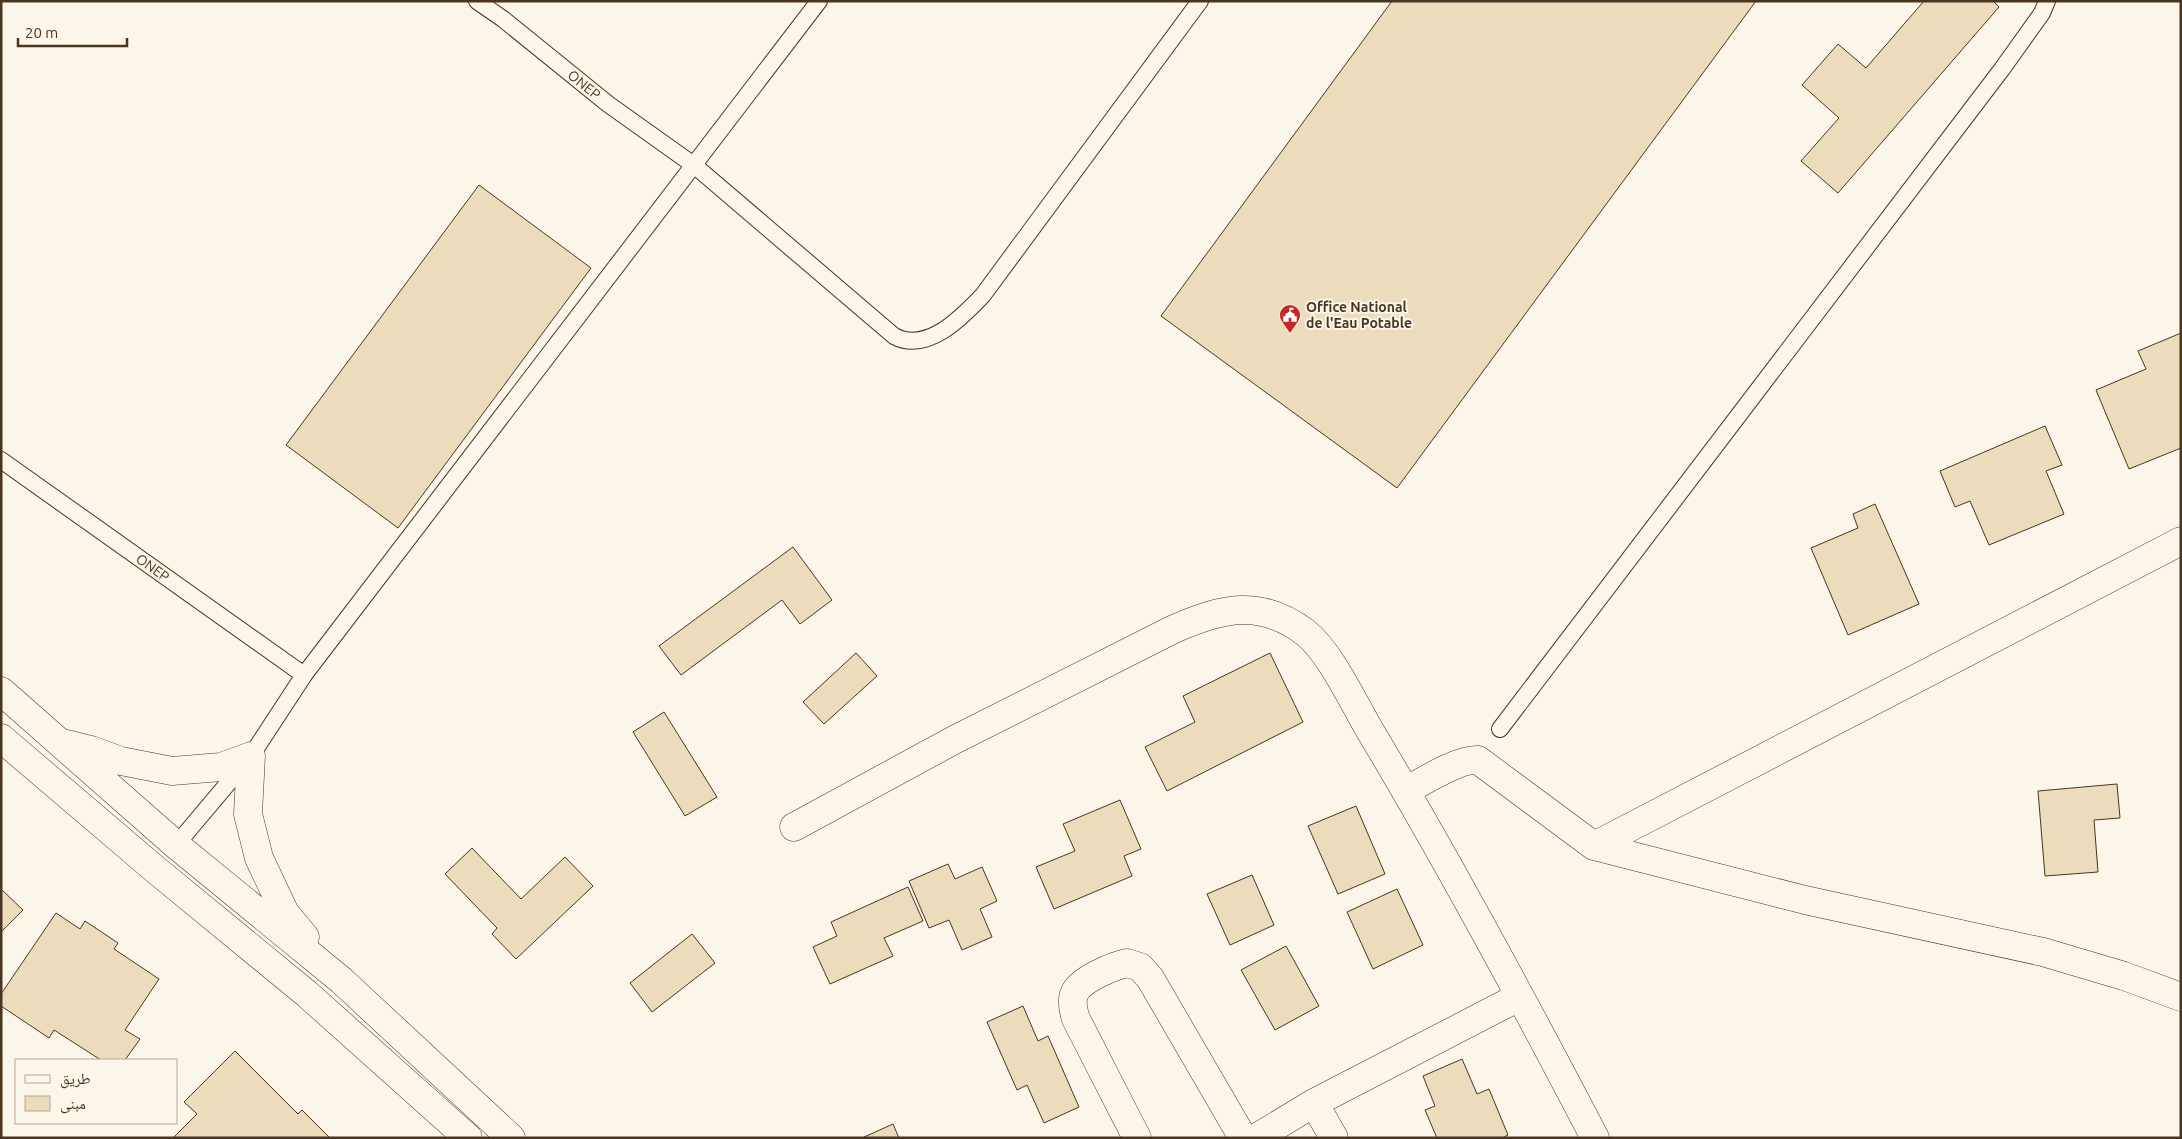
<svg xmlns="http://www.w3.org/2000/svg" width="2182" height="1139" viewBox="0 0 2182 1139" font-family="Ubuntu,'Noto Naskh Arabic',sans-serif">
	<rect width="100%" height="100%" fill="#fbf6e9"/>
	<path fill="#ecdcbc" stroke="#4a3520" d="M1392,1H1756L1397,488L1161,316Z
		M1924,1H1993L1999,7L1838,193L1801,161L1839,118L1802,85L1838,44L1866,68Z
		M479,185L591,268L398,528L286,445Z
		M2181,333V448L2129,469L2096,390L2146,369L2138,351Z
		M2045,426L2062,465L2046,471L2064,514L1989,545L1970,501L1955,507L1940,471Z
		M1875,504L1919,604L1848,635L1811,548L1858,528L1853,514Z
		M793,547L832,600L800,624L782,600L681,675L659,646Z
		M856,653L877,676L824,724L803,702Z
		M1270,653L1303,722L1167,791L1145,747L1195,722L1183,696Z
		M664,712L717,797L685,816L633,732Z
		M2117,784L2120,818L2094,820L2098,872L2045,876L2038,791Z
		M1120,800L1141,849L1124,856L1132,876L1054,909L1036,867L1075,851L1063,824Z
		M1356,806L1385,874L1338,894L1308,826Z
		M472,848L521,899L565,857L593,886L516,959L492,934L497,928L445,874Z
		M948,864L955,879L982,867L997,901L980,909L992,937L962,950L949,920L929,928L909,881Z
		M1252,875L1274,925L1230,945L1207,894Z
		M908,887L923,921L884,938L893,956L830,984L813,947L837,936L831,922Z
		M1,889L23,910L1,932Z
		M1397,889L1423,945L1373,969L1347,912Z
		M56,913L80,929L85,921L118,943L114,949L159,979L125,1030L140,1039L125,1060H101L54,1030L49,1038L1,1006V994Z
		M692,934L715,963L652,1012L630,983Z
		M1286,946L1319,1006L1275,1030L1241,970Z
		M1023,1006L1038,1041L1048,1036L1079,1107L1044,1123L1027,1085L1017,1090L987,1022Z
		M235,1051L298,1114L302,1110L330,1138H173L197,1114L184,1102Z
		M1462,1059L1477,1094L1489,1089L1508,1135L1502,1138H1437L1425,1110L1435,1106L1423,1076Z
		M893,1124L899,1138H862Z"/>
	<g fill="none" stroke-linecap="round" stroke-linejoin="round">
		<g stroke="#4a3520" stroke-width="18">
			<g id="lane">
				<path id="s1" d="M477,1L503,19L608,104L695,166L894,336C927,354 962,317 983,295L1200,1"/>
				<path id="s2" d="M1,460L304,675"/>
				<path d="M1500,729L2002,69L2042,13L2047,1"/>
				<path d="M176,845L251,756L304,675L819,1"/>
			</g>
		</g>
		<g stroke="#4a3520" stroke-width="29">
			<path id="street" d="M1406,791C1422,782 1460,758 1478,760L1594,846L1805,900L2043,952L2124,976L2181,997
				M794,827L954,740L1174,629C1222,608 1260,598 1306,633C1331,653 1355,706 1372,734C1451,866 1524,1002 1595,1138
				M1594,846L2181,541
				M1314,1103L1334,1138
				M1137,1138L1076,1019C1073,1010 1071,1000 1075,992C1082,979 1113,966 1127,963L1140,967L1150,978L1243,1138
				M1256,1138L1314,1103L1519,997"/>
		</g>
		<g stroke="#4a3520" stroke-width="29">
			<path id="secondary" d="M1,691L176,845L341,980L511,1138
				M1,738L156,870L307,994L468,1138
				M67,744L91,750L121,761L172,771L221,767L251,756L248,814L259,858L285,913L305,937"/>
		</g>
		<use href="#lane" stroke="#fbf6e9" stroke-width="16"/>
		<use href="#street" stroke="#fbf6e9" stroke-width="28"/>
		<use href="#secondary" stroke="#fbf6e9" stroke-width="28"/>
	</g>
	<defs>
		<g id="civic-pin" transform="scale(1.125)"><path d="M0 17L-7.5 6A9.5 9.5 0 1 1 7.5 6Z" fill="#c62828" stroke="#fbf6e9"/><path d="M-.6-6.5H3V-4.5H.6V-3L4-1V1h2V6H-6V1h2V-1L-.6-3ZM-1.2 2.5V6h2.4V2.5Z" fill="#fff"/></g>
	</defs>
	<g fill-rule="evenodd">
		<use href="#civic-pin" x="1290" y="315"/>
	</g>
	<g text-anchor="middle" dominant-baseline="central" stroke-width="4" stroke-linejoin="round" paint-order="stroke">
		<g font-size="14" fill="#4a3520" stroke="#fbf6e9">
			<text stroke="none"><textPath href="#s1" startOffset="136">ONEP</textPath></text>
			<text stroke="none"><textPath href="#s2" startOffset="186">ONEP</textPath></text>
		</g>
		<g font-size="14" font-weight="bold" fill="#4a3520" stroke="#fbf6e9" text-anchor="start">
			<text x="1306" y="307">Office National<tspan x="1306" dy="16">de l'Eau Potable</tspan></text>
		</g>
	</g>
	<rect width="2182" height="1139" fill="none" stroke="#4a3520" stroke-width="5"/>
	<rect x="15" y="1059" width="162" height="65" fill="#fbf6e9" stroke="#b4a999"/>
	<rect x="25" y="1075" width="25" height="8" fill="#fbf6e9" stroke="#b4a999"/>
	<text x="60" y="1084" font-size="15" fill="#4a3520">طريق</text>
	<rect x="25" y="1096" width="25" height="15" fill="#ecdcbc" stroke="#b4a999"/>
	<text x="60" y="1109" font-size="15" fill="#4a3520">مبنى</text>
	<path d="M18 38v8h109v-8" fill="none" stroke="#4a3520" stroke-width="2.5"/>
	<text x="25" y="38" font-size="15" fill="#4a3520" stroke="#fbf6e9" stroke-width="4" paint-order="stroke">20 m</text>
</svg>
